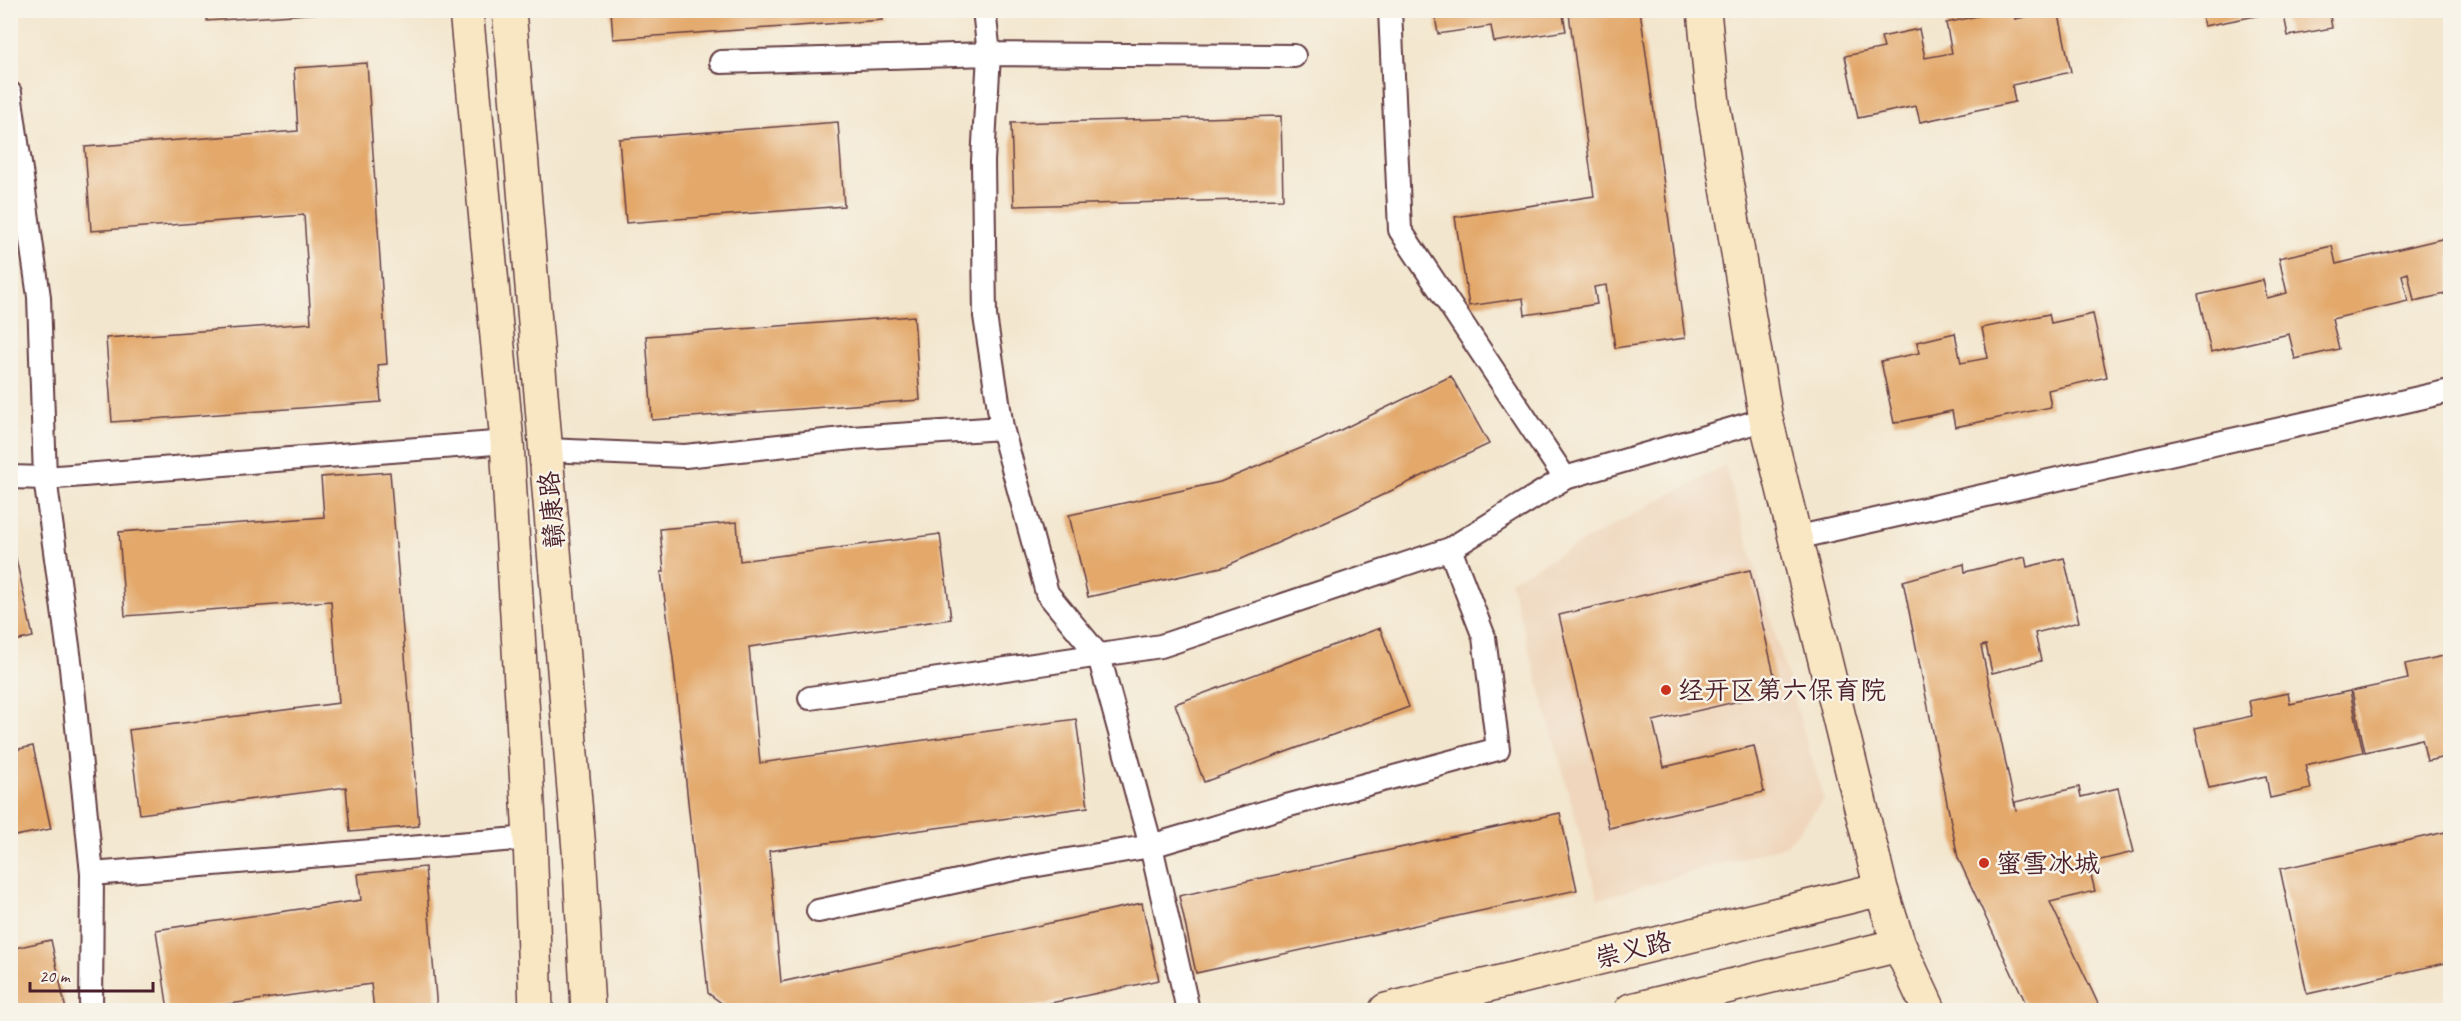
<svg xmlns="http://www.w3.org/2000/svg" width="2461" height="1021" viewBox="0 0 2461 1021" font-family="Caveat,'LXGW WenKai TC',sans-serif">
	<rect width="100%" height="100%" fill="#f7f3e8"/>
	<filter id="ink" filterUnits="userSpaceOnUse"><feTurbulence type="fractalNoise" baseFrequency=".0167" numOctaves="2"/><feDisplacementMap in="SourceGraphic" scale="12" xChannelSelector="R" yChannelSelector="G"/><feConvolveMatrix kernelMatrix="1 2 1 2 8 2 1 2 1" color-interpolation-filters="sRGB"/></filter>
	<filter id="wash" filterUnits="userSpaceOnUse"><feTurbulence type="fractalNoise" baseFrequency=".008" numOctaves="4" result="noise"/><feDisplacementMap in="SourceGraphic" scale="24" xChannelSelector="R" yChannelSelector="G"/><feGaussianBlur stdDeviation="1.35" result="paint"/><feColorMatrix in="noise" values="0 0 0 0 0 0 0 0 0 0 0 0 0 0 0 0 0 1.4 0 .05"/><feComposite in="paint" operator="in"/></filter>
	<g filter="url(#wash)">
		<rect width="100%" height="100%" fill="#f3e6ce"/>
		<path fill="#efd6bc" d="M1725,465L1824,800L1787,845L1598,899L1510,581Z"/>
		<g id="blocks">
			<path fill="#e3a86a" d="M207,10H335V12L207,21Z
				M611,10H881L882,20L613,39Z
				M1434,10H1640L1685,338L1615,348L1606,285L1594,287L1597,304L1525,315L1523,298L1469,306L1455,217L1594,196L1569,14L1563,15L1566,31L1494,42L1491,26L1438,34Z
				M2004,10H2013L2015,19L2058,10L2071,72L2012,85L2015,102L1920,122L1916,106L1858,118L1845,56L1884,48L1881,37L1919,29L1925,58L1952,53L1946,23Z
				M2201,10H2277V12L2204,26Z
				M2283,10H2329L2332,28L2288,36Z
				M367,63L387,364L378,365L381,402L112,422L106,338L311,323L304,215L91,231L85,147L298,131L294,68Z
				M1281,116L1283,199L1014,206L1011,123Z
				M838,122L844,206L626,223L619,139Z
				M2450,237V293L2414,301L2408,273L2402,275L2408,301L2332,319L2339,349L2295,359L2289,334L2211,352L2198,295L2263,280L2267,298L2287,293L2279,258L2332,246L2336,264Z
				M2049,314L2051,323L2093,314L2107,377L2048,390L2051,407L1955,427L1952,411L1894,423L1881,361L1919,353L1917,342L1955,333L1961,363L1988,358L1982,328Z
				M914,316L920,400L652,420L646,336Z
				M1451,376L1489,444L1351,510L1226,566L1088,597L1069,515L1220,482L1318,441Z
				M390,472L419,826L350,832L346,787L140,814L129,730L339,703L331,601L125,616L119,532L324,517L321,477Z
				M737,522L740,561L940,534L951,619L749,647L760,763L1076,719L1088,807L769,851L781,982L1142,903L1159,980L1018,1010H731L708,993L673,658L661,572H664L660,529Z
				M15,554L33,637L10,642V555Z
				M2025,557L2027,567L2064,558L2079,622L2035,633L2041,661L1992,673L1986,645L1981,646L2016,811L2015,802L2079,787L2081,797L2118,788L2134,852L2088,863L2095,891L2050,902L2101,1010H2029L1958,858L1903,581L1964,564L1965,572Z
				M1750,570L1778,692L1653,721L1664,767L1754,746L1764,792L1609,828L1559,615Z
				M1380,628L1409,707L1204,782L1175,704Z
				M2444,656L2447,668L2450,667V756L2427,761L2422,739L2365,752L2352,691L2408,679L2405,664Z
				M2350,691L2363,752L2305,765L2311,789L2270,798L2266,776L2209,788L2195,728L2252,716L2249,701L2288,693L2290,704Z
				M33,746L51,829L10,837V751Z
				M1560,813L1577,890L1196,973L1179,896Z
				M2450,831V962L2307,994L2280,869Z
				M425,867L437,1010H374L371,984L187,1010H168L156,930L361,900L358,874Z
				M51,940L66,1010H10V949Z"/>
		</g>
	</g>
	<g filter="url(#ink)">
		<use href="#blocks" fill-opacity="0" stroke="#633d43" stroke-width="1.5"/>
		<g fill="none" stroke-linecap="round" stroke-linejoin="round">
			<g stroke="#633d43" stroke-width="26">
				<path id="lane" d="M984,10L989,54L983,161L985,316L1002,428L1047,593L1099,656L1151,846L1188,1010
					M1390,10L1400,230L1565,478
					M721,62L989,54L1294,56
					M10,93L39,297L45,478L71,668L92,874L91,1010
					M547,450L685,456L852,438L1002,428
					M10,477L45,478L507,442
					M1795,538L2450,391
					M1450,549L1565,478L1766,419
					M810,698L1161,646L1450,549L1484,637L1498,749L1286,806L1151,846L1014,869L818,911
					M92,874L530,838"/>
			</g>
			<g stroke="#633d43" stroke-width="36">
				<path id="secondary" d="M466,10L507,442L530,838L536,1010
					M509,10L579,850L588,1010
					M1704,10L1713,104L1766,419L1881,889L1899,945L1929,1010
					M1386,1010L1881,889
					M1631,1010L1899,945"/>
			</g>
			<use href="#lane" stroke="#fff" stroke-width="22"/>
			<use href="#secondary" stroke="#f9e7c3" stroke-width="33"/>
		</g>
	</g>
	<g fill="#c8321e" stroke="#f7f3e8" stroke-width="2">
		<circle cx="1666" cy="690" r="6"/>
		<circle cx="1984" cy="863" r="6"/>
	</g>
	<g text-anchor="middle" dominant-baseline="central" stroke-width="5" stroke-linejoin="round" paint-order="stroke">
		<g font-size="26" fill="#4a1f2b" stroke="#f7f3e8">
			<text transform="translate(552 510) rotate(-95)">赣康路</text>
			<text transform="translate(1633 950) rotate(-14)">崇义路</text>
		</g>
		<g font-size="26" fill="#4a1f2b" stroke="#f7f3e8" text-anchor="start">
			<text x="1678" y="690">经开区第六保育院</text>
			<text x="1996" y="863">蜜雪冰城</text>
		</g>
	</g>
	<rect width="2461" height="1021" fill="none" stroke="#f7f3e8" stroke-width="36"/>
	<path d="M30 982v9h123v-9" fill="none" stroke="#4a1f2b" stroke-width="3"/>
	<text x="39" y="982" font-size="18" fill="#4a1f2b" stroke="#f7f3e8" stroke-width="4.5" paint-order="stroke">20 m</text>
</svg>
